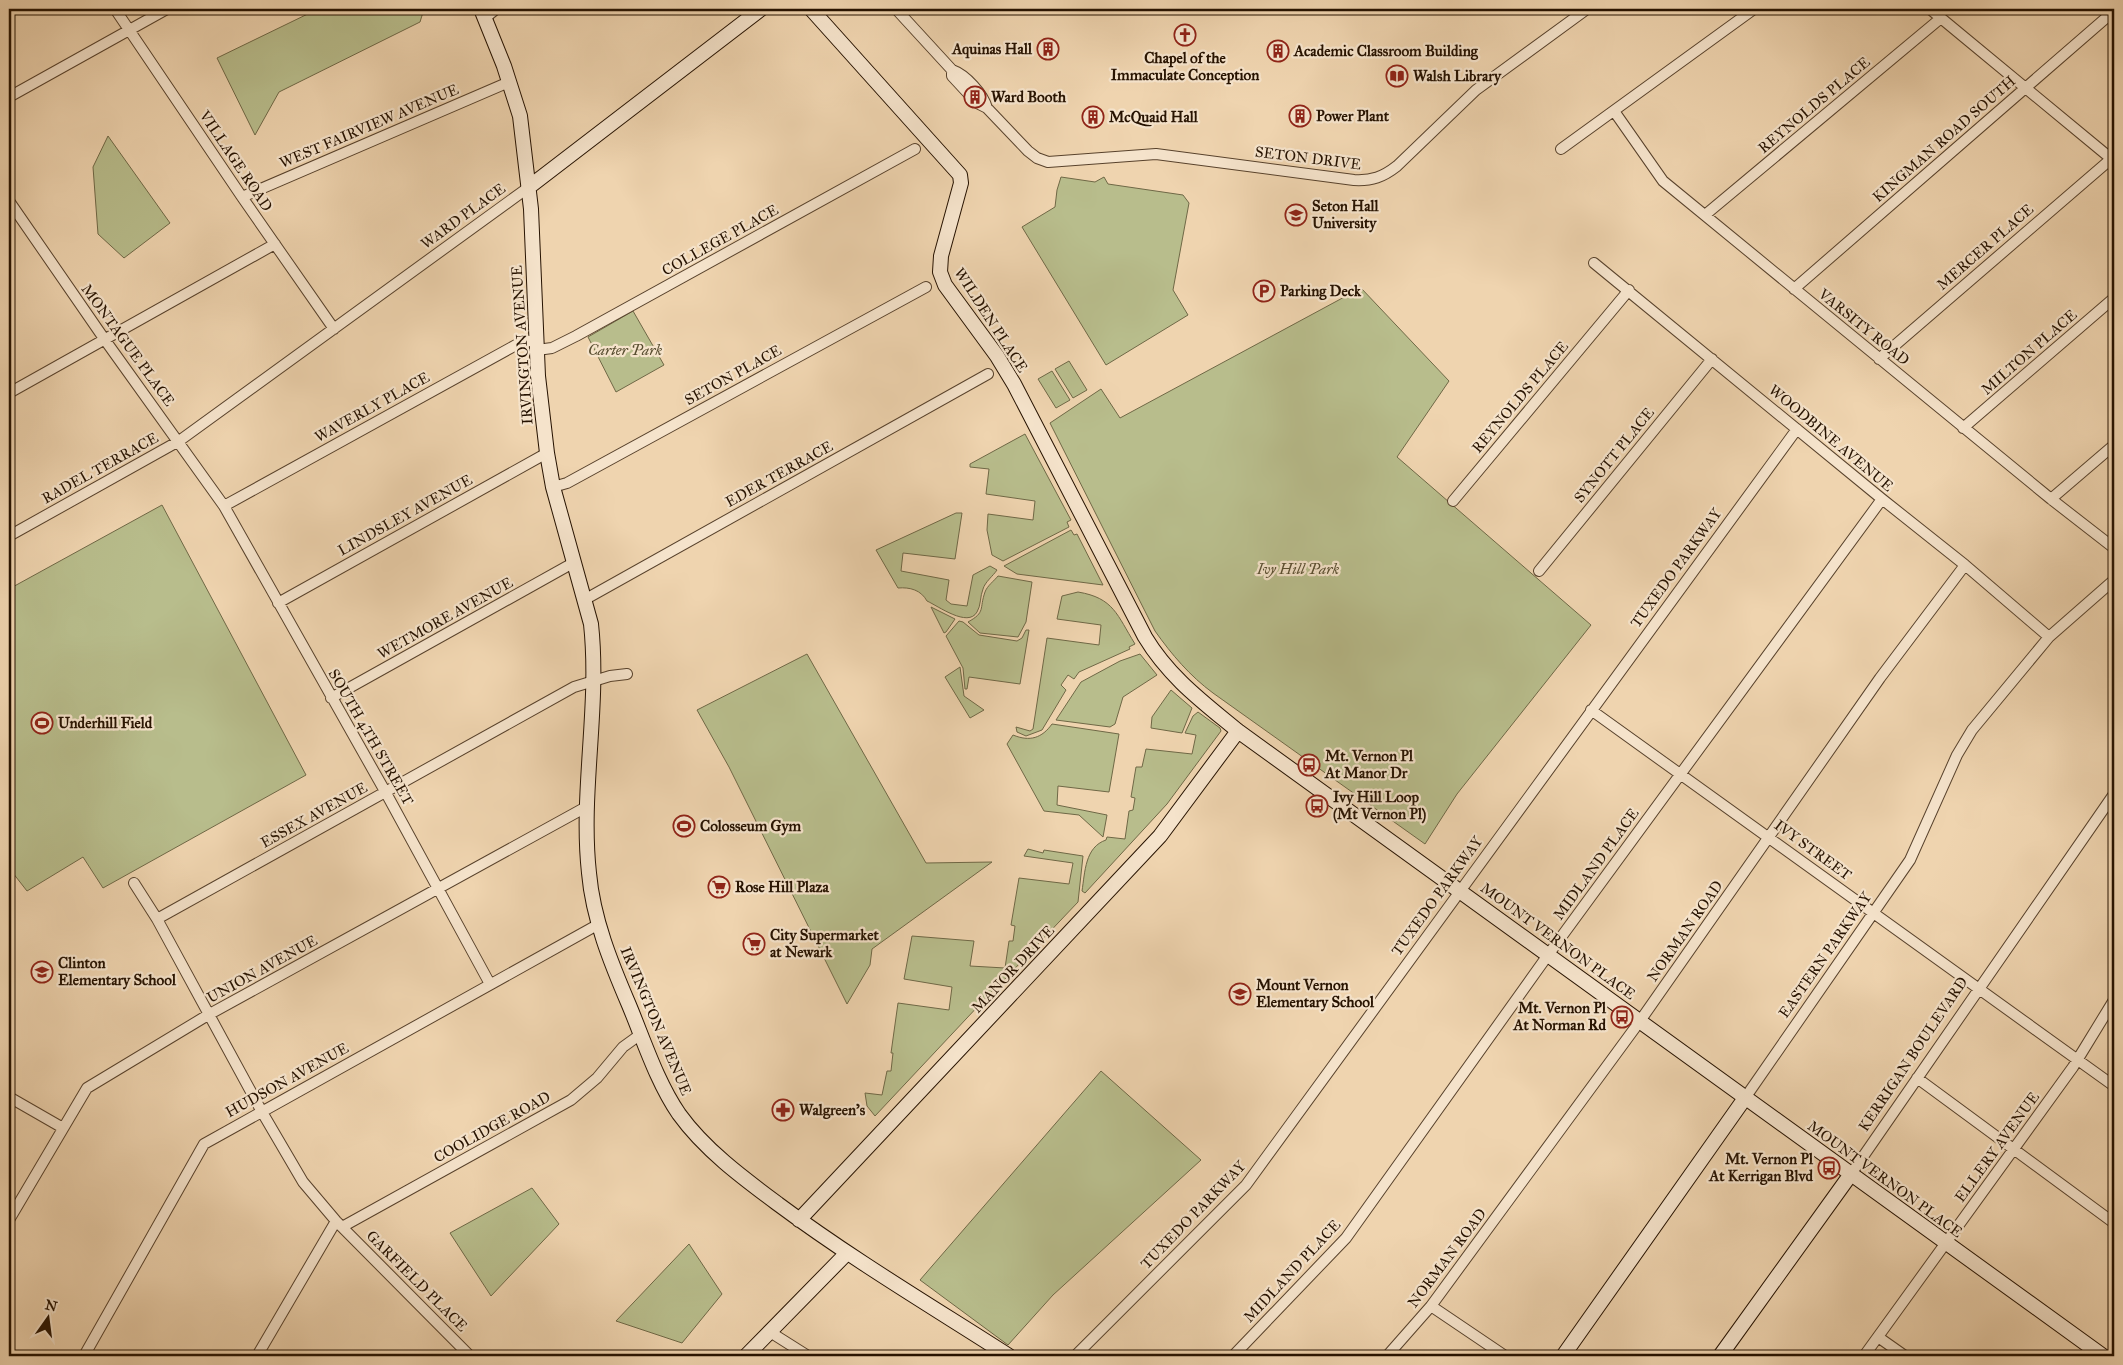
<svg xmlns="http://www.w3.org/2000/svg" width="2123" height="1365" viewBox="0 0 2123 1365" font-family="'IM FELL Great Primer',serif">
	<rect width="100%" height="100%" fill="#efd4af"/>
	<filter id="stains"><feTurbulence type="fractalNoise" baseFrequency=".004" numOctaves="4"/><feColorMatrix values="0 0 0 0 .2 0 0 0 0 .09 0 0 0 0 .02 0 0 0 .5 -.17"/></filter>
	<radialGradient id="worn" r=".72"><stop offset=".6" stop-color="#630" stop-opacity="0"/><stop offset="1" stop-color="#630" stop-opacity=".3"/></radialGradient>
	<path fill="#b8bd8c" stroke="#6f6846" d="M318,9H355L359,12L363,9H424L420,22L279,92L255,135L217,58Z
		M108,136L170,223L124,258L98,234L93,167Z
		M1061,177L1095,182L1104,177L1108,184L1183,195L1189,203L1173,290L1188,315L1106,365L1022,227L1055,207L1057,190Z
		M1361,288L1449,381L1397,457L1591,625L1457,794L1425,844L1213,693C1190,676 1172,655 1155,631L1050,423L1101,389L1120,418Z
		M633,311L664,365L616,392L588,337Z
		M1069,361L1087,390L1073,398L1055,369Z
		M1052,371L1070,400L1056,408L1038,379Z
		M1025,434L1071,520L1067,522L1069,527L1003,561L992,555L987,530L988,514L1033,520L1035,501L986,494L989,469L970,467V464Z
		M162,505L306,775L103,888L83,857L27,891L9,868V589Z
		M956,513H962L955,559L903,553L901,571L949,580L946,600L951,604L967,606L973,575L990,566L997,570C993,576 985,582 983,589C980,596 981,606 977,612C968,628 938,606 927,601C921,590 910,587 898,588L876,550Z
		M1071,530L1074,535L1077,534L1103,585L1017,574L1004,566Z
		M998,576L1032,582L1026,622L1018,637L980,633L968,622C986,612 979,609 985,592C987,586 994,581 998,576Z
		M1078,592C1114,598 1117,615 1135,644L1129,647L1130,649L1079,672L1074,679L1068,675L1061,685L1066,690L1042,730L1026,736L1017,732L1016,727L1030,731L1033,729L1047,638L1099,645L1101,625L1057,619L1062,596Z
		M931,607L955,619L946,632L944,633Z
		M959,621L963,622L979,635L1017,641L1022,638L1026,630H1029L1020,684L969,677L967,689H965L963,668L946,636Z
		M807,654L926,863L992,862L872,949L870,965L847,1004L729,767L697,710Z
		M1140,654L1157,675L1123,697L1115,724L1110,727L1056,720L1081,682L1120,661Z
		M960,667L964,696L984,710L970,718L945,677Z
		M1171,690L1192,708L1182,733L1151,728L1152,717Z
		M1198,712L1220,728L1221,731L1167,804L1085,893L1082,891C1085,872 1085,847 1106,840L1107,837L1125,839L1129,811L1133,810L1135,798L1131,797L1136,767H1142L1146,749L1192,754L1196,735L1185,733L1193,716Z
		M1052,724L1119,734L1109,792L1058,786L1057,805L1107,815L1103,837L1079,815L1044,811L1007,744L1013,735C1030,742 1042,738 1052,724Z
		M1028,849L1043,853L1044,850L1083,856L1078,902L1003,981L997,982V986L875,1116L867,1106L865,1093L882,1095L887,1071H891L893,1053H891L898,1003L949,1010L952,987L904,979L912,936L974,941L970,966L1005,968L1009,941H1013L1015,926L1011,925L1019,878L1069,884L1073,863L1024,856Z
		M1101,1071L1201,1160L1053,1295L1008,1345L920,1280Z
		M532,1188L559,1224L491,1296L450,1233Z
		M689,1244L722,1294L682,1343L616,1321Z"/>
	<g fill="none" stroke-linecap="round" stroke-linejoin="round">
		<g stroke="#58422c" stroke-width="12">
			<path id="street" d="M115,9L242,197L334,329
				M896,9L952,70C966,75 983,94 987,108
				M1930,9L2114,161
				M485,18L496,9
				M952,70V76L977,103L987,108L1028,151L1037,158L1048,162L1156,154L1354,180C1372,181 1383,177 1397,166L1476,90L1587,9
				M9,97L167,9
				M1614,111L1663,181L2051,499L2114,548
				M1561,149L1754,9
				M242,197L509,82
				M9,201L105,340L224,506L386,793L490,984
				M1705,215L1941,18
				M1594,263L1882,499L1965,565L2049,637
				M1794,289L2114,11
				M537,350L552,348L576,336L915,149
				M1879,359L2111,159
				M9,393L275,244
				M1963,428L2114,298
				M553,487L567,483L926,287
				M2051,499L2114,445
				M1453,501L1629,290
				M224,506L516,345L524,341H536
				M9,536L179,441L529,187
				M1539,571L1712,359
				M584,600L988,374
				M278,603L547,453
				M331,698L573,563
				M1591,710L2114,1086
				M134,883L157,919L262,1112L303,1182L336,1221L470,1356
				M157,919L574,687L610,676L627,674
				M1917,1078L2114,1223
				M9,1097L63,1128
				M1745,1098L1910,860L1957,755L1972,730L2049,637L2114,580
				M1851,1174L2114,794
				M9,1220L87,1088L208,1015L588,806
				M342,1227L571,1100L597,1078L623,1047L641,1034
				M1431,1306L1505,1356
				M770,1332L808,1356
				M1878,1337L1905,1356
				M84,1356L204,1144L599,924
				M257,1356L336,1221
				M1075,1356L1246,1185L1797,429
				M1233,1356L1346,1238L1548,955L1882,499
				M1387,1356L1431,1306L1640,1021L1880,678L1965,565
				M1864,1356L2073,1067L2114,1000"/>
		</g>
		<g stroke="#261200" stroke-width="16">
			<path id="secondary" d="M481,9L504,66L520,116L531,209L538,376L547,453L553,487L591,624C600,707 580,791 589,873C593,919 611,963 629,1005C644,1041 657,1082 679,1114C705,1150 743,1178 778,1204C852,1259 931,1306 1009,1356
				M811,9L960,175L961,183L941,256L940,272L945,285L997,356L1014,384L1145,637C1169,677 1203,702 1238,731L2103,1356
				M529,187L761,9
				M799,1220L1160,836L1238,731
				M746,1356L847,1253
				M1563,1356L1745,1098
				M1720,1356L1851,1174"/>
		</g>
		<use href="#street" stroke="#f5e3cb" stroke-width="10"/>
		<use href="#secondary" stroke="#f5e3cb" stroke-width="14"/>
	</g>
	<defs>
		<g id="church-ring" transform="scale(1.125)"><circle r="9.5" fill="#f5e3cb" stroke="#8f2418" stroke-width="1.5"/><path d="M-1.2-6h2.4v3.5h3.3v2.4h-3.3V6h-2.4V-.1h-3.3v-2.4h3.3Z" fill="#8f2418"/></g>
		<g id="building-ring" transform="scale(1.125)"><circle r="9.5" fill="#f5e3cb" stroke="#8f2418" stroke-width="1.5"/><path d="M-4-6H4V6H1V3H-1V6H-4ZM-2.5-4.3h1.7v1.8h-1.7ZM.8-4.3h1.7v1.8H.8ZM-2.5-1h1.7V.8h-1.7ZM.8-1h1.7V.8H.8Z" fill="#8f2418"/></g>
		<g id="library-ring" transform="scale(1.125)"><circle r="9.5" fill="#f5e3cb" stroke="#8f2418" stroke-width="1.5"/><path d="M-6-4Q-3-5.5-.7-3.5V5Q-3 3-6 4ZM6-4Q3-5.5 .7-3.5V5Q3 3 6 4Z" fill="#8f2418"/></g>
		<g id="university-ring" transform="scale(1.125)"><circle r="9.5" fill="#f5e3cb" stroke="#8f2418" stroke-width="1.5"/><path d="M0-5L7-2L0 1L-7-2ZM-4 1L0 2.5L4 1V4Q0 6-4 4Z" fill="#8f2418"/></g>
		<g id="parking-ring" transform="scale(1.125)"><circle r="9.5" fill="#f5e3cb" stroke="#8f2418" stroke-width="1.5"/><path d="M-3.5-5.5H1a3.5 3.5 0 0 1 0 7H-1V5.5H-3.5ZM-1-3.4V-.6H.8a1.4 1.4 0 0 0 0-2.8Z" fill="#8f2418"/></g>
		<g id="stadium-ring" transform="scale(1.125)"><circle r="9.5" fill="#f5e3cb" stroke="#8f2418" stroke-width="1.5"/><path d="M0-5a6.5 5 0 1 0 0 10a6.5 5 0 1 0 0-10ZM-3.5-1.8h7v3.6h-7Z" fill="#8f2418"/></g>
		<g id="bus-ring" transform="scale(1.125)"><circle r="9.5" fill="#f5e3cb" stroke="#8f2418" stroke-width="1.5"/><path d="M-5-6H5V4H4V6H2V4H-2V6H-4V4H-5ZM-3.5-4V0h7V-4ZM-3.5 1.2v1.5H-2V1.2ZM2 1.2v1.5H3.5V1.2Z" fill="#8f2418"/></g>
		<g id="supermarket-ring" transform="scale(1.125)"><circle r="9.5" fill="#f5e3cb" stroke="#8f2418" stroke-width="1.5"/><path d="M-6-5.5h2.5l.6 2H6L4.5 2H-2.5L-4.4-4H-6ZM-1.5 3.2a1.3 1.3 0 1 0 .1 0ZM3 3.2a1.3 1.3 0 1 0 .1 0Z" fill="#8f2418"/></g>
		<g id="school-ring" transform="scale(1.125)"><circle r="9.5" fill="#f5e3cb" stroke="#8f2418" stroke-width="1.5"/><path d="M0-5L7-2L0 1L-7-2ZM-4 1L0 2.5L4 1V4Q0 6-4 4Z" fill="#8f2418"/></g>
		<g id="pharmacy-ring" transform="scale(1.125)"><circle r="9.5" fill="#f5e3cb" stroke="#8f2418" stroke-width="1.5"/><path d="M-2-6h4v4h4v4h-4v4h-4v-4h-4v-4h4Z" fill="#8f2418"/></g>
	</defs>
	<g fill-rule="evenodd">
		<use href="#church-ring" x="1185" y="35"/>
		<use href="#building-ring" x="1048" y="49"/>
		<use href="#building-ring" x="1278" y="51"/>
		<use href="#library-ring" x="1397" y="76"/>
		<use href="#building-ring" x="975" y="97"/>
		<use href="#building-ring" x="1300" y="116"/>
		<use href="#building-ring" x="1093" y="117"/>
		<use href="#university-ring" x="1296" y="215"/>
		<use href="#parking-ring" x="1264" y="291"/>
		<use href="#stadium-ring" x="42" y="723"/>
		<use href="#bus-ring" x="1309" y="765"/>
		<use href="#bus-ring" x="1317" y="806"/>
		<use href="#stadium-ring" x="684" y="826"/>
		<use href="#supermarket-ring" x="719" y="887"/>
		<use href="#supermarket-ring" x="754" y="944"/>
		<use href="#school-ring" x="42" y="972"/>
		<use href="#school-ring" x="1240" y="994"/>
		<use href="#bus-ring" x="1622" y="1017"/>
		<use href="#pharmacy-ring" x="783" y="1110"/>
		<use href="#bus-ring" x="1829" y="1168"/>
	</g>
	<g text-anchor="middle" dominant-baseline="central" stroke-width="4.5" stroke-linejoin="round" paint-order="stroke">
		<g font-size="15" font-weight="bold" fill="#261200" stroke="#f5e3cb" text-anchor="start">
			<text x="1032" y="49" text-anchor="end">Aquinas Hall</text>
			<text x="1294" y="51">Academic Classroom Building</text>
			<text x="1185" y="58" text-anchor="middle">Chapel of the<tspan x="1185" dy="17">Immaculate Conception</tspan></text>
			<text x="1413" y="76">Walsh Library</text>
			<text x="991" y="97">Ward Booth</text>
			<text x="1316" y="116">Power Plant</text>
			<text x="1109" y="117">McQuaid Hall</text>
			<text x="1312" y="206">Seton Hall<tspan x="1312" dy="17">University</tspan></text>
			<text x="1280" y="291">Parking Deck</text>
			<text x="58" y="723">Underhill Field</text>
			<text x="1325" y="756">Mt. Vernon Pl<tspan x="1325" dy="17">At Manor Dr</tspan></text>
			<text x="1333" y="797">Ivy Hill Loop<tspan x="1333" dy="17">(Mt Vernon Pl)</tspan></text>
			<text x="700" y="826">Colosseum Gym</text>
			<text x="735" y="887">Rose Hill Plaza</text>
			<text x="770" y="935">City Supermarket<tspan x="770" dy="17">at Newark</tspan></text>
			<text x="58" y="963">Clinton<tspan x="58" dy="17">Elementary School</tspan></text>
			<text x="1256" y="985">Mount Vernon<tspan x="1256" dy="17">Elementary School</tspan></text>
			<text x="1606" y="1008" text-anchor="end">Mt. Vernon Pl<tspan x="1606" dy="17">At Norman Rd</tspan></text>
			<text x="799" y="1110">Walgreen's</text>
			<text x="1813" y="1159" text-anchor="end">Mt. Vernon Pl<tspan x="1813" dy="17">At Kerrigan Blvd</tspan></text>
		</g>
		<g font-size="15" fill="#261200" stroke="#f5e3cb">
			<text transform="translate(1814 105) rotate(-40)">REYNOLDS PLACE</text>
			<text transform="translate(369 126) rotate(-23)">WEST FAIRVIEW AVENUE</text>
			<text transform="translate(1944 139) rotate(-41)">KINGMAN ROAD SOUTH</text>
			<text transform="translate(1308 158) rotate(7)">SETON DRIVE</text>
			<text transform="translate(236 161) rotate(56)">VILLAGE ROAD</text>
			<text transform="translate(463 216) rotate(-36)">WARD PLACE</text>
			<text transform="translate(720 240) rotate(-29)">COLLEGE PLACE</text>
			<text transform="translate(1985 247) rotate(-41)">MERCER PLACE</text>
			<text transform="translate(991 320) rotate(57)">WILDEN PLACE</text>
			<text transform="translate(1864 327) rotate(39)">VARSITY ROAD</text>
			<text transform="translate(128 345) rotate(54)">MONTAGUE PLACE</text>
			<text transform="translate(522 345) rotate(-94)">IRVINGTON AVENUE</text>
			<text transform="translate(2029 352) rotate(-41)">MILTON PLACE</text>
			<text transform="translate(733 375) rotate(-29)">SETON PLACE</text>
			<text transform="translate(1520 397) rotate(-50)">REYNOLDS PLACE</text>
			<text transform="translate(372 407) rotate(-29)">WAVERLY PLACE</text>
			<text transform="translate(1831 438) rotate(40)">WOODBINE AVENUE</text>
			<text transform="translate(1614 455) rotate(-51)">SYNOTT PLACE</text>
			<text transform="translate(100 468) rotate(-29)">RADEL TERRACE</text>
			<text transform="translate(779 474) rotate(-29)">EDER TERRACE</text>
			<text transform="translate(405 515) rotate(-29)">LINDSLEY AVENUE</text>
			<text transform="translate(1676 568) rotate(-54)">TUXEDO PARKWAY</text>
			<text transform="translate(445 618) rotate(-29)">WETMORE AVENUE</text>
			<text transform="translate(371 737) rotate(60)">SOUTH 4TH STREET</text>
			<text transform="translate(314 815) rotate(-29)">ESSEX AVENUE</text>
			<text transform="translate(1813 850) rotate(36)">IVY STREET</text>
			<text transform="translate(1596 864) rotate(-54)">MIDLAND PLACE</text>
			<text transform="translate(1437 896) rotate(-54)">TUXEDO PARKWAY</text>
			<text transform="translate(1685 931) rotate(-55)">NORMAN ROAD</text>
			<text transform="translate(1558 941) rotate(36)">MOUNT VERNON PLACE</text>
			<text transform="translate(1825 955) rotate(-55)">EASTERN PARKWAY</text>
			<text transform="translate(262 969) rotate(-29)">UNION AVENUE</text>
			<text transform="translate(1013 969) rotate(-47)">MANOR DRIVE</text>
			<text transform="translate(656 1021) rotate(67)">IRVINGTON AVENUE</text>
			<text transform="translate(1913 1054) rotate(-56)">KERRIGAN BOULEVARD</text>
			<text transform="translate(287 1080) rotate(-29)">HUDSON AVENUE</text>
			<text transform="translate(492 1127) rotate(-29)">COOLIDGE ROAD</text>
			<text transform="translate(1997 1147) rotate(-54)">ELLERY AVENUE</text>
			<text transform="translate(1885 1179) rotate(36)">MOUNT VERNON PLACE</text>
			<text transform="translate(1193 1215) rotate(-46)">TUXEDO PARKWAY</text>
			<text transform="translate(1447 1258) rotate(-53)">NORMAN ROAD</text>
			<text transform="translate(1292 1271) rotate(-47)">MIDLAND PLACE</text>
			<text transform="translate(417 1281) rotate(45)">GARFIELD PLACE</text>
		</g>
		<g font-size="15" font-style="italic" fill="#594e31" stroke="#f5e3cb">
			<text x="625" y="350">Carter Park</text>
			<text x="1298" y="569">Ivy Hill Park</text>
		</g>
	</g>
	<rect width="2123" height="1365" fill="none" stroke="#efd4af" stroke-width="30"/>
	<rect x="10" y="10" width="2103" height="1345" fill="none" stroke="#261200" stroke-width="2.5"/>
	<rect x="15" y="15" width="2093" height="1335" fill="none" stroke="#261200"/>
	<g transform="translate(48 1318) rotate(14)" stroke="#f5e3cb" stroke-width="4" paint-order="stroke">
	<path d="M0-4L9 19L0 12L-9 19Z" fill="#261200"/>
	<text y="-8" font-size="14" font-weight="bold" text-anchor="middle" fill="#261200">N</text>
	</g>
	<rect width="100%" height="100%" filter="url(#stains)"/>
	<rect width="100%" height="100%" fill="url(#worn)"/>
</svg>
